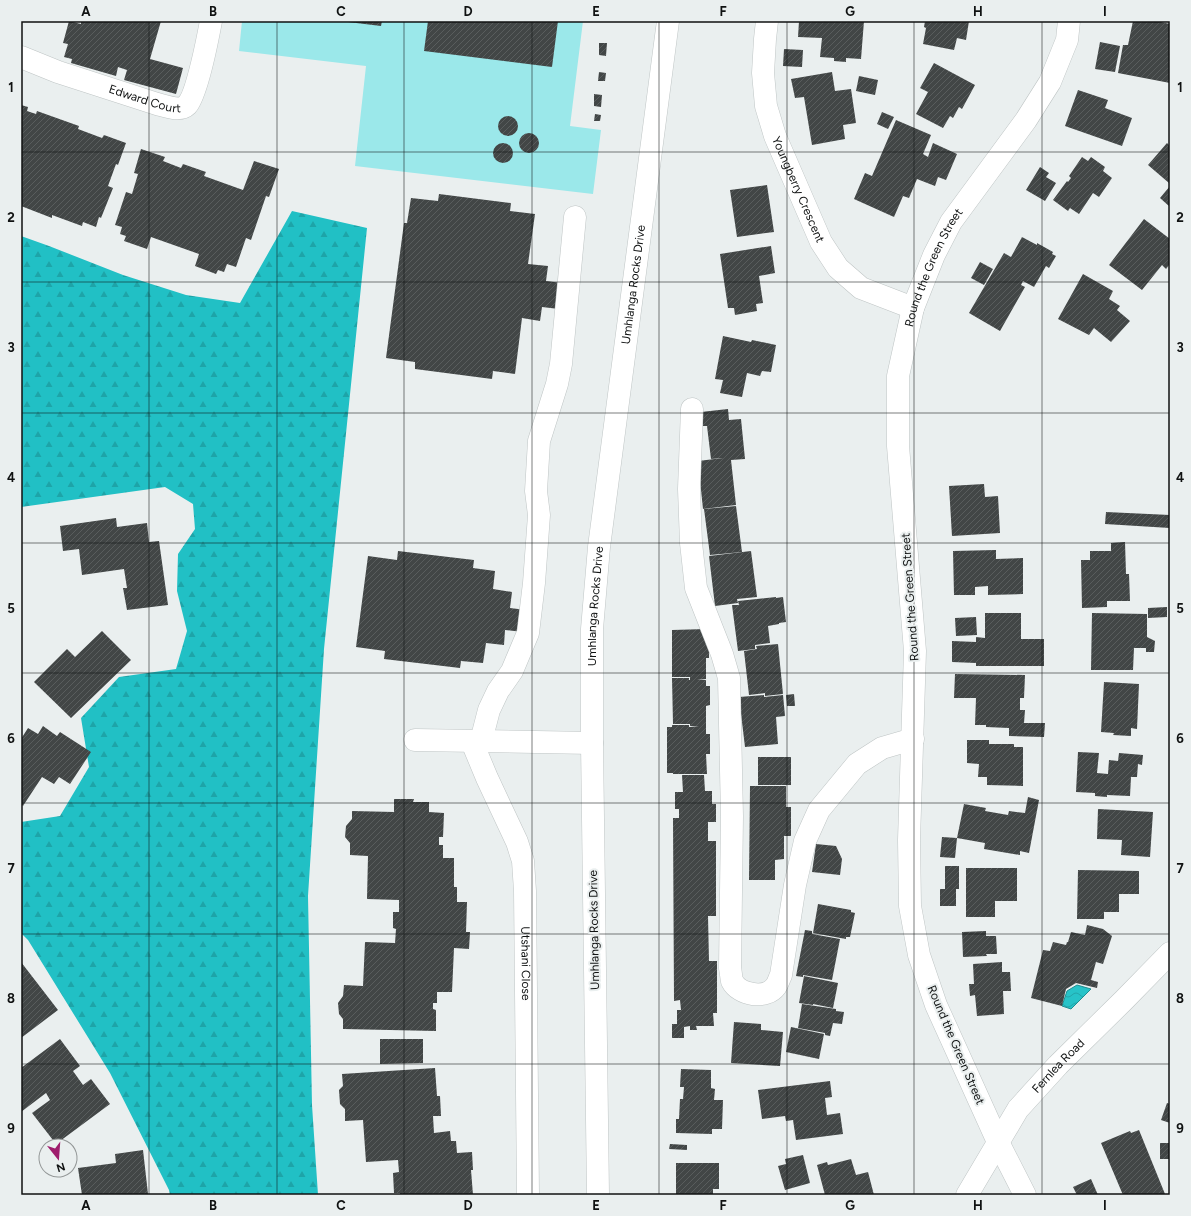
<svg xmlns="http://www.w3.org/2000/svg" width="1191" height="1216" viewBox="0 0 1191 1216" font-family="Figtree,sans-serif">
	<defs>
		<pattern id="forest-firs" width="22" height="20" patternUnits="userSpaceOnUse"><rect width="22" height="20" fill="#21c0c5"/><path d="M5 1l3.5 6h-7zM16 11l3.5 6h-7z" fill="#1da4a8"/></pattern>
		<pattern id="water-waves" width="16" height="10" patternUnits="userSpaceOnUse"><rect width="16" height="10" fill="#27c3c8"/><path d="M0 5q4-4 8 0t8 0" fill="none" stroke="#22a6ab"/></pattern>
		<pattern id="building-hatch" width="6" height="6" patternUnits="userSpaceOnUse"><rect width="6" height="6" fill="#424646"/><path d="M-1 1l2-2M0 6l6-6M5 7l2-2" fill="none" stroke="#595d5d"/></pattern>
	</defs>
	<rect width="100%" height="100%" fill="#eaefef"/>
	<path fill="#9be8ea" d="M242,21H583L570,126L601,130L593,194L355,166L366,66L239,51Z"/>
	<path fill="url(#forest-firs)" d="M292,211L367,228L324,649L308,896L312,1105L318,1195H170L169,1190L110,1073L28,940L21,933V822L60,816L89,767L81,718L119,677L176,669L187,631L177,591L178,554L195,529L193,504L165,487L21,507V236L49,246L123,275L186,295L240,303Z"/>
	<path fill="url(#water-waves)" stroke="#208e91" d="M1077,985L1091,989L1071,1009L1062,1006L1067,991Z"/>
	<path fill="url(#building-hatch)" d="M69,21L81,24V21H161L150,59L183,68L176,94L124,80L127,70L118,67L116,76L71,63L72,59L64,57L68,44L63,43Z
		M348,21H382L381,26L348,22Z
		M428,21H558L552,67L424,51Z
		M799,21H864L861,59L846,58V62L834,61V58L820,57L822,38L798,37Z
		M925,21H969L966,40L957,38L954,50L923,44L926,28L924,27Z
		M1133,21H1156L1170,24V83L1118,73L1123,45H1128Z
		M1100,42L1120,46L1115,72L1095,69Z
		M599,43H607L606,56L599,55Z
		M784,49L803,50L802,67L783,66Z
		M934,63L975,85L962,109L959,107L953,118L950,116L943,128L916,114L928,92L920,88Z
		M599,72L606,73L605,81H598Z
		M832,72L835,91L851,89L856,123L843,125L845,139L812,145L804,97L795,98L791,79Z
		M859,76L878,80L875,95L856,91Z
		M1078,90L1108,100L1105,108L1132,118L1122,146L1065,126Z
		M594,94L602,95L601,107L594,106Z
		M21,105L28,107L27,111L36,114L37,111L79,126L78,129L102,138L104,135L126,143L118,165L116,164L108,186L113,188L101,218L99,217L96,227L83,222L82,226L52,215V218L21,206Z
		M882,112L894,117L888,129L877,124Z
		M595,114L601,115L600,121H594Z
		M498 126a10 10 0 1 1 20 0a10 10 0 1 1-20 0Z
		M896,120L931,135L923,154L928,157L933,143L957,154L946,180L938,177L935,186L917,179L909,198L903,196L894,217L854,199L865,173L872,176Z
		M519 143a10 10 0 1 1 20 0a10 10 0 1 1-20 0Z
		M493 153a10 10 0 1 1 20 0a10 10 0 1 1-20 0Z
		M1167,143L1170,146L1169,183L1148,165Z
		M141,149L165,157L163,161L181,168L183,164L206,172L204,176L243,190L254,161L279,169L269,197L266,196L251,240L246,238L236,267L227,264L224,272L218,270L216,274L195,266L199,254L151,237L147,249L124,241L126,236L120,234L122,227L115,225L126,192L132,194L138,174L134,173Z
		M1082,157L1088,161L1091,157L1105,167L1103,171L1112,178L1099,197L1093,193L1079,214L1070,208L1068,211L1053,200L1067,181L1068,182L1071,178L1069,176Z
		M1040,167L1049,173L1046,177L1056,183L1045,201L1026,190Z
		M767,185L774,232L737,237L730,190Z
		M1170,186V207L1160,198Z
		M439,194L511,203L510,211L535,214L528,264L548,266L546,281L562,283L559,309L542,307L540,321L522,318L515,374L493,371L492,379L415,369V362L386,358L404,223H407L411,198L438,201Z
		M1144,219L1170,239V264L1166,269L1162,265L1142,290L1109,265Z
		M1022,237L1037,245V243L1053,252L1052,254L1056,256L1049,268L1046,266L1034,287L1023,281L1021,285L1025,287L1000,331L969,313L1004,253L1011,257Z
		M771,246L775,273L759,276L763,303L756,304L757,311L735,315L734,308H728L720,254Z
		M980,262L993,269L984,285L971,278Z
		M1083,274L1113,291L1109,299L1120,306L1117,310L1130,321L1111,342L1094,328L1089,335L1058,319Z
		M723,336L751,342L752,340L776,345L771,372L762,371L760,376L747,373L742,397L720,393L723,380L715,379Z
		M728,409L729,420L741,419L745,459L731,460L736,505L703,509L698,461L723,458L711,459L707,426H703L701,412Z
		M984,484L985,497L998,496L1000,533L952,536L949,486Z
		M736,506L742,552L710,555L704,509Z
		M1106,512L1170,515V528L1105,524Z
		M116,518L117,527L147,523L149,542L159,541L168,605L127,610L123,588H127L124,569L82,575L79,549L63,551L60,526Z
		M1125,542L1126,574H1129L1130,601H1107V607L1082,608L1081,560H1090V551H1111V543Z
		M996,550V559L1023,558V594L988,595V586L975,587V595H954L953,551Z
		M398,551L474,560L473,568L495,571L493,589L512,592L510,608L526,610L523,632L505,630L504,645L486,643L483,663L461,661L460,668L384,659L385,651L356,647L368,556L397,560Z
		M751,551L757,597L737,599L738,603L715,606L709,556Z
		M776,597V598L783,597L786,622L779,623V624L768,626L770,643L755,645V649L738,651L732,605H739L738,601Z
		M1167,607V617L1148,618V608Z
		M985,613H1021V639H1044V666H976V663L952,662V641L976,642V637L985,638Z
		M1092,613L1147,614V637L1155,641L1154,652H1146V648H1134L1133,670H1091Z
		M976,617L977,635L956,636L955,618Z
		M706,629L709,639V658H706V679H697L706,680V686H710V705L706,706V734H710V754H706L707,774H673V773H667V727H672V725H689V727H699L690,726V724H673L672,678H689V680H690V677H672V630Z
		M102,631L131,660L71,718L34,682L67,649L75,657Z
		M778,644L783,694L765,696V693L749,695L744,651L757,649L756,646Z
		M955,674L1025,675L1024,698H1020V710H1025L1024,723H1045L1044,737L1009,736V728L986,727V725H975L976,698H954Z
		M1104,682L1139,684L1137,729L1131,728V736L1113,735L1114,733L1101,732Z
		M794,694L795,706H787L786,695Z
		M764,695V697L783,695L785,716L776,717L778,744L745,747L739,697Z
		M43,726L57,736L60,732L91,752L70,784L59,777L54,784L42,777L23,806L21,804V739L28,728L38,734Z
		M967,740H989V744H1014V747H1023V786L987,785V777H978L979,764L967,763Z
		M1078,752L1099,753L1097,773L1108,774L1109,760L1118,761L1119,753L1143,755L1142,765L1138,764L1137,777H1131L1130,796L1107,795V797L1095,796V793L1076,792Z
		M758,757H791V785H758Z
		M682,775H704L705,791H712V804H716V822H708V841H716V916H708L709,961H717V1013H713L714,1026H696L697,1030H690V1026L684,1027V1038H672V1024H677V1010H681L680,1000L674,1001L673,818H679V809H675V792H683Z
		M750,786H786V807H791V836H784V859L775,860V880H749Z
		M1028,797L1039,800L1029,853L1020,851V855L984,849L985,843L957,838L964,804L986,808L985,811L1008,815L1009,811L1025,813Z
		M394,799H414L413,802H429V812L444,813L443,837H439V845H443V858H454V887H457V902H467L466,932H470L469,949L454,948L452,992H437V1003H433V1009L436,1010V1031L343,1029V1019L339,1014L338,1003L343,996L344,985L363,986L365,942L395,943L396,929L393,928V912H399V900L367,899L368,856L350,855V843L345,837L346,826L352,819V811L394,812Z
		M1098,809L1153,812L1150,857L1121,855L1122,840L1097,839Z
		M942,837L957,838L955,858L940,857Z
		M816,844L836,846L842,859L840,875L812,872Z
		M945,866H959V889H956V906H940V889H945Z
		M966,868H1017V901H995V917H966Z
		M1078,870L1139,871V894H1119V912H1104V919H1077Z
		M818,904L851,910V912L855,913L850,937H846V939L813,933Z
		M1087,925L1103,929L1112,936L1103,964L1096,962L1091,980L1098,982L1097,988L1076,983L1066,989L1062,1006L1031,998L1043,950L1050,951L1053,942L1066,945L1067,942H1068L1071,932L1085,935Z
		M805,930L812,931V934L840,939L832,980L803,975V977L796,976Z
		M986,931V936H996L997,954H986L987,956L963,957L962,932Z
		M21,962L58,1010L21,1038Z
		M1002,962V972H1010L1011,991H1003L1004,1014L977,1016L975,995L970,996L969,984H974L973,964Z
		M804,976L838,983L833,1008L813,1004V1005L799,1003Z
		M802,1004L836,1009V1011L844,1012L842,1024L833,1023L830,1036L825,1035V1033L798,1028Z
		M734,1022L761,1024V1030L783,1032L780,1066L731,1063Z
		M791,1027L824,1034L819,1059L786,1052Z
		M60,1039L80,1066L73,1071L83,1085L91,1079L110,1104L56,1144L32,1113L50,1100L46,1093L21,1112V1068Z
		M380,1039H423V1063L380,1064Z
		M435,1068L437,1096H440L441,1116H433L434,1133L450,1131L451,1141H456L457,1153L472,1152L473,1170H471L473,1195H400V1193H394L393,1173L399,1172L398,1160L366,1162L363,1120L345,1121V1109L340,1104L339,1090L343,1086L342,1074Z
		M681,1069L711,1070V1088L715,1089L714,1100H723L722,1129H712V1134L676,1133V1119H679L680,1099H683L684,1087H680Z
		M830,1081L832,1097L825,1098L827,1115L840,1113L843,1134L796,1140L793,1120L786,1121L785,1116L762,1119L758,1090Z
		M1167,1103L1170,1104V1123L1161,1120Z
		M1139,1130L1165,1194L1163,1195H1123L1101,1143L1130,1131L1131,1133Z
		M1160,1143H1170V1159H1160Z
		M670,1144L687,1145V1150L669,1149Z
		M143,1150L148,1194L137,1195H82L78,1168L116,1163L115,1154Z
		M803,1155L810,1183L785,1190L778,1166L786,1164L785,1159Z
		M851,1159L856,1175L868,1172L874,1195H825L817,1165L827,1162L828,1165Z
		M676,1163H719V1189H713V1195H676Z
		M1091,1179L1098,1195H1077L1073,1187Z"/>
	<g fill="none" stroke-linecap="round" stroke-linejoin="round">
		<g stroke="#bfc5c5" stroke-width="23">
			<g id="minor">
				<path id="s1" d="M767,21L765,39L763,73L766,106L775,136L821,242L838,268L861,288L913,308"/>
				<path id="s2" d="M21,57L58,72L157,104C165,106 180,112 187,105C197,95 208,37 211,21"/>
				<path d="M692,409L689,489L691,543L696,588L722,654L729,678L732,816L730,968C731,972 731,977 732,981C739,995 766,1000 776,986C778,983 779,979 781,975L795,885L805,841L819,810L857,764L882,748L913,739"/>
				<path d="M415,740L592,743"/>
				<path d="M481,741L489,710L498,691L512,671L528,633L534,583L539,515L536,491L539,441L557,384L561,364L575,217"/>
				<path id="s3" d="M472,742L487,778L517,842L523,861L525,891L528,1195"/>
				<path id="s4" d="M967,1195L1018,1109L1058,1065L1124,1000L1170,953"/>
				<path id="s5" d="M1025,1195L998,1142L936,1005L919,955L910,906L909,840L915,651L898,446V376L913,308L934,255L951,222L1026,120L1050,82L1067,40L1069,21"/>
			</g>
		</g>
		<g stroke="#bfc5c5" stroke-width="23">
			<g id="major">
				<path id="s6" d="M598,1195L592,743V629L599,547L668,21"/>
			</g>
		</g>
		<use href="#minor" stroke="#fff" stroke-width="22"/>
		<use href="#major" stroke="#fff" stroke-width="22"/>
	</g>
	<path fill="none" stroke="#101212" stroke-width="1" stroke-opacity="0.55" d="M149,21V1195M277,21V1195M404,21V1195M532,21V1195M659,21V1195M787,21V1195M914,21V1195M1042,21V1195M21,152H1170M21,282H1170M21,413H1170M21,543H1170M21,673H1170M21,803H1170M21,934H1170M21,1064H1170"/>
	<g text-anchor="middle" dominant-baseline="central" stroke-width="4" stroke-linejoin="round" paint-order="stroke">
		<g font-size="12" fill="#101212" stroke="#eaefef">
			<text stroke="none"><textPath href="#s2" startOffset="131">Edward Court</textPath></text>
			<text stroke="none"><textPath href="#s1" startOffset="175">Youngberry Crescent</textPath></text>
			<text stroke="none"><textPath href="#s5" startOffset="958">Round the Green Street</textPath></text>
			<text stroke="none"><textPath href="#s6" startOffset="913">Umhlanga Rocks Drive</textPath></text>
			<text transform="translate(910 597) rotate(-94)">Round the Green Street</text>
			<text stroke="none"><textPath href="#s6" startOffset="589">Umhlanga Rocks Drive</textPath></text>
			<text transform="translate(594 930) rotate(-91)">Umhlanga Rocks Drive</text>
			<text stroke="none"><textPath href="#s3" startOffset="232">Utshani Close</textPath></text>
			<text transform="translate(956 1045) rotate(67)">Round the Green Street</text>
			<text stroke="none"><textPath href="#s4" startOffset="159">Fernlea Road</textPath></text>
		</g>
	</g>
	<rect width="1191" height="1216" fill="none" stroke="#eaefef" stroke-width="44"/>
	<g transform="translate(58 1158) rotate(163)"><circle r="19" fill="#eaefef" stroke="#939797"/>
	<path d="M0-3L7 15L0 10L-7 15Z" fill="#9f1c6d"/>
	<text y="-6" font-size="11" font-weight="bold" text-anchor="middle" fill="#101212">N</text>
	</g>
	<rect x="22" y="22" width="1147" height="1172" fill="none" stroke="#101212" stroke-width="1.5"/>
	<g font-size="13" text-anchor="middle" font-weight="bold" fill="#101212">
		<text x="86" y="16">A</text>
		<text x="213" y="16">B</text>
		<text x="341" y="16">C</text>
		<text x="468" y="16">D</text>
		<text x="596" y="16">E</text>
		<text x="723" y="16">F</text>
		<text x="850" y="16">G</text>
		<text x="978" y="16">H</text>
		<text x="1105" y="16">I</text>
		<text x="11" y="92">1</text>
		<text x="1180" y="92">1</text>
		<text x="11" y="222">2</text>
		<text x="1180" y="222">2</text>
		<text x="11" y="352">3</text>
		<text x="1180" y="352">3</text>
		<text x="11" y="482">4</text>
		<text x="1180" y="482">4</text>
		<text x="11" y="613">5</text>
		<text x="1180" y="613">5</text>
		<text x="11" y="743">6</text>
		<text x="1180" y="743">6</text>
		<text x="11" y="873">7</text>
		<text x="1180" y="873">7</text>
		<text x="11" y="1003">8</text>
		<text x="1180" y="1003">8</text>
		<text x="11" y="1133">9</text>
		<text x="1180" y="1133">9</text>
		<text x="86" y="1210">A</text>
		<text x="213" y="1210">B</text>
		<text x="341" y="1210">C</text>
		<text x="468" y="1210">D</text>
		<text x="596" y="1210">E</text>
		<text x="723" y="1210">F</text>
		<text x="850" y="1210">G</text>
		<text x="978" y="1210">H</text>
		<text x="1105" y="1210">I</text>
	</g>
</svg>
